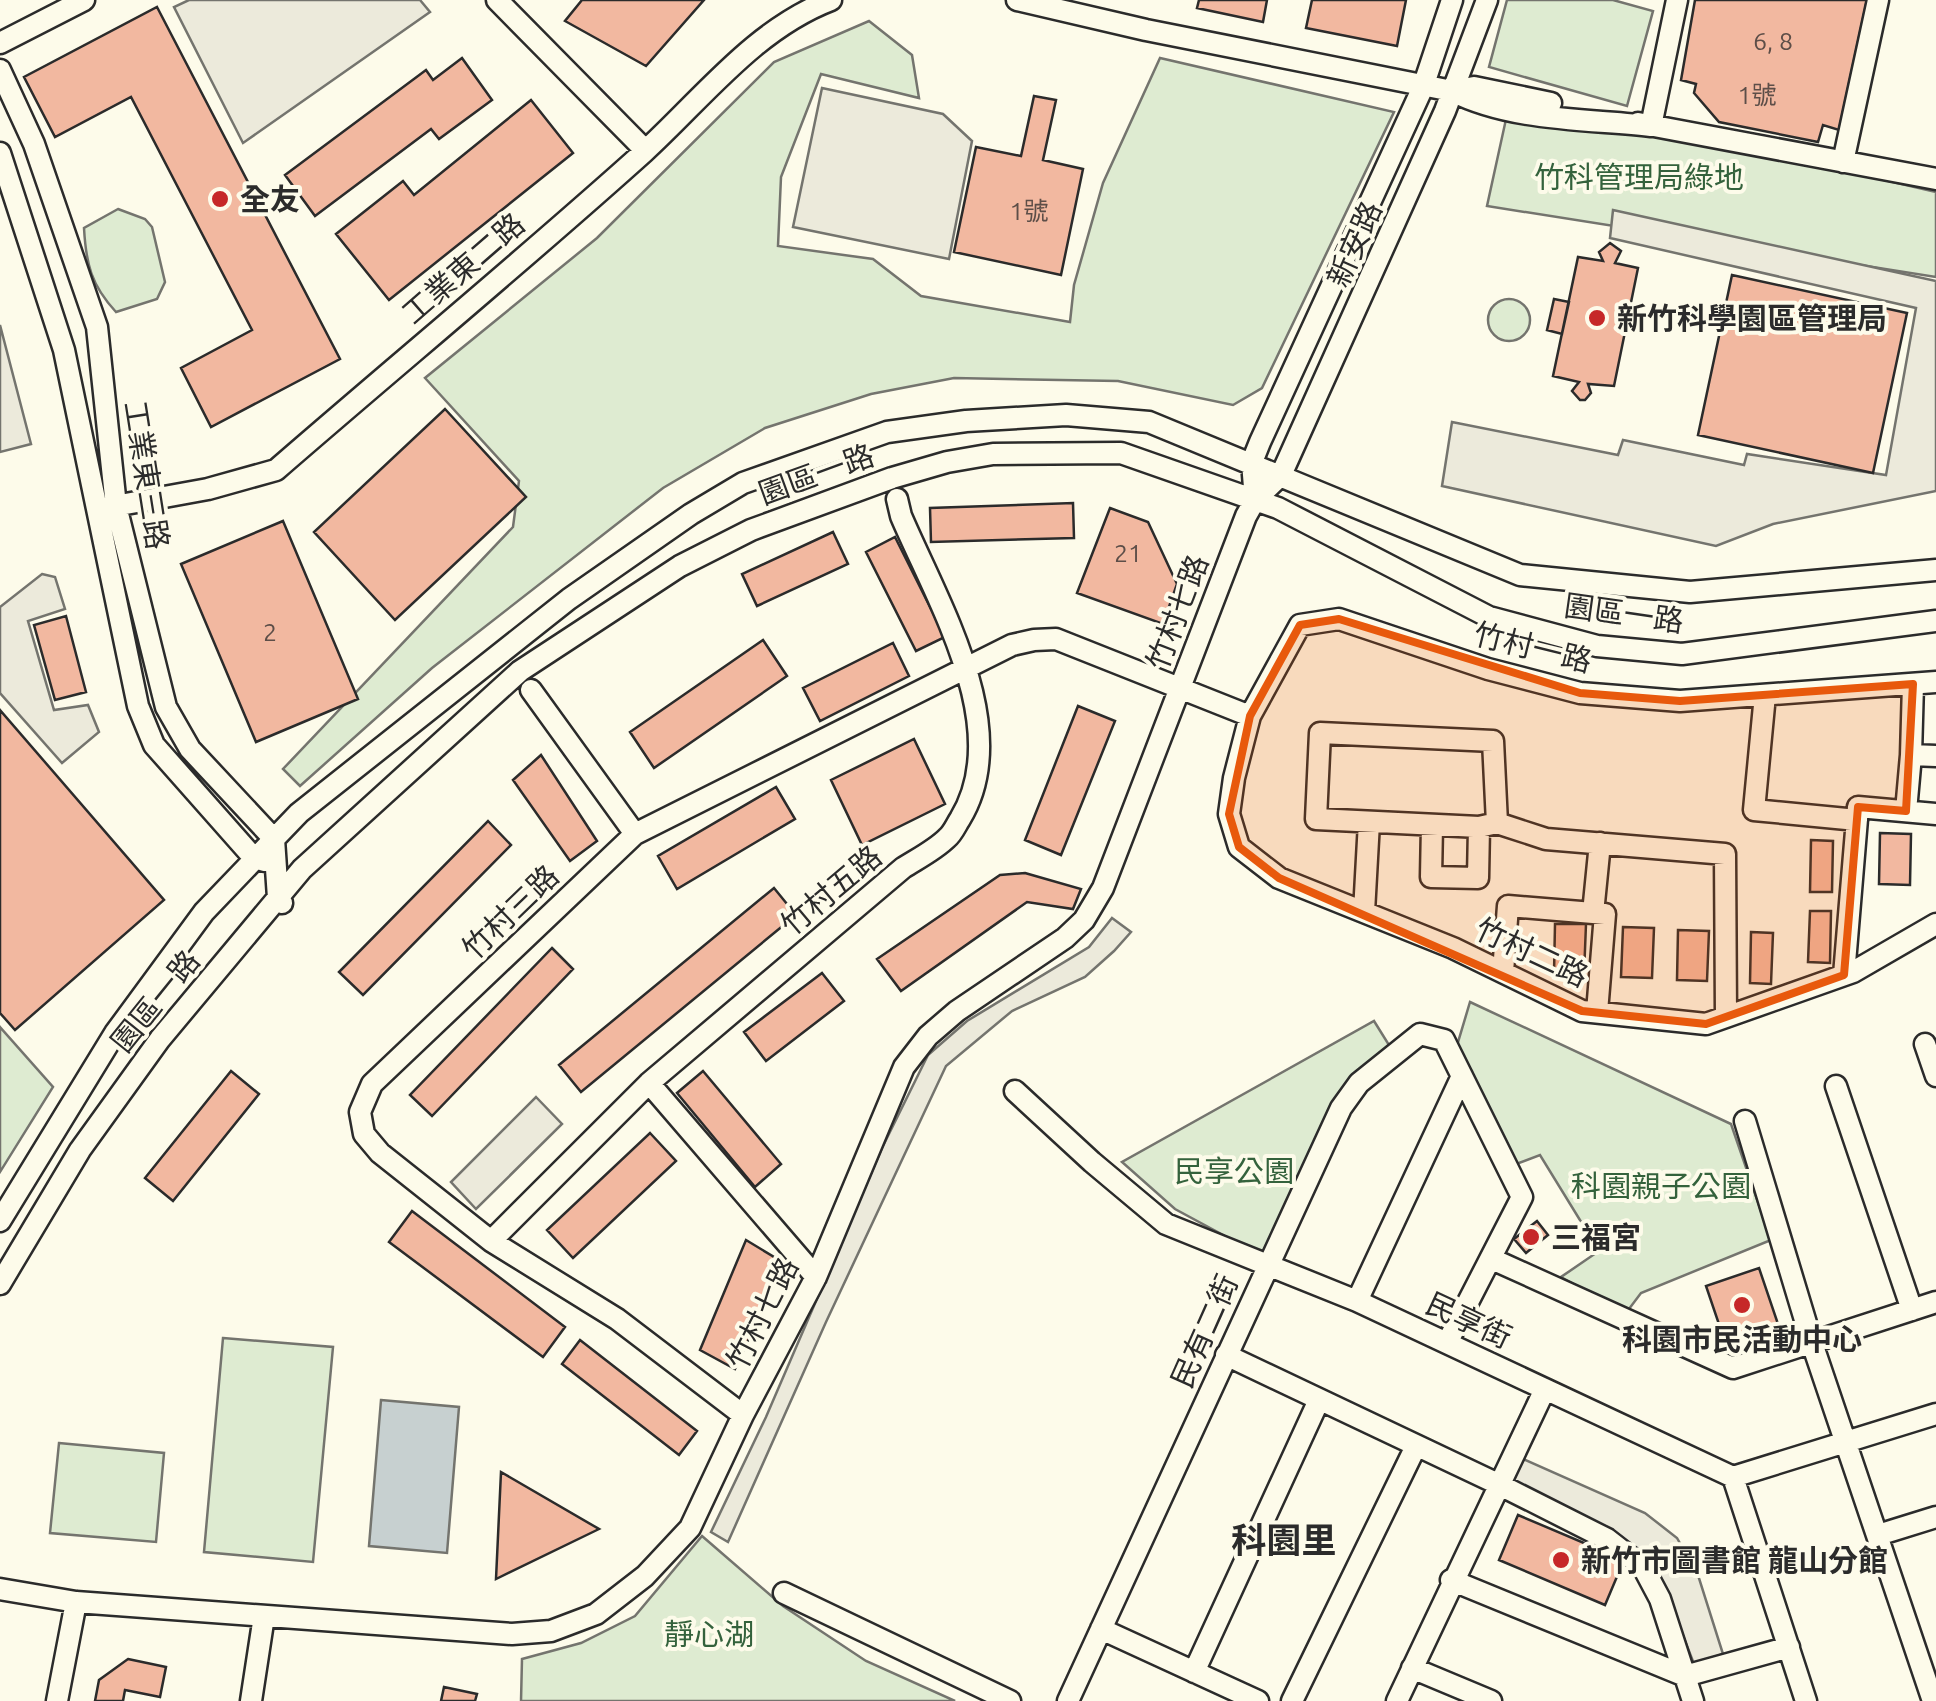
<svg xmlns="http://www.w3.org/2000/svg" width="1936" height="1701" viewBox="0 0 1936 1701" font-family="Ubuntu,'Noto Sans TC',sans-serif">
	<rect width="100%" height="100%" fill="#fdfbea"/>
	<path fill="#deebd1" stroke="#74746e" stroke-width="2.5" d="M1507,0H1613L1653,11L1627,106L1489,67Z
		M869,21L912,55L919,98L821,74L781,177L778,246L873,259L921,296L1070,322L1074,285L1103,183L1160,58L1394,112L1262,388L1233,405L1118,381L954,378L871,394L765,428L663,488L432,668L300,786L283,769L513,527L519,481L425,378L597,238L774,62Z
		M1508,110L1651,126L1936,192V277L1487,206Z
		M118,209L145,219L152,227L165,282L157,299L116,312C91,285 86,264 84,228Z
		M1488 320a21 21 0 1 1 42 0a21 21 0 1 1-42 0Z
		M1470,1002L1731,1124L1771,1240L1641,1293L1626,1313L1561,1277L1599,1251L1540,1155L1511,1166L1456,1049Z
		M1374,1021L1389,1045L1359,1074L1264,1257L1175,1209L1122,1162Z
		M0,1027L53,1087L0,1172Z
		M223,1338L333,1347L313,1562L204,1552Z
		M59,1443L164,1453L156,1542L50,1533Z
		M702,1536L783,1606L866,1661L955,1701H521L522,1659L581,1643L635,1616Z"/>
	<path fill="#eceadb" stroke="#74746e" stroke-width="2.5" d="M189,0H420L430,12L243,143L174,7Z
		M822,88L943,114L972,141L949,259L793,227Z
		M1613,210L1936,281V491L1773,524L1716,546L1442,486L1452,422L1618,455L1623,440L1744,465L1747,454L1886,475L1916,308L1610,238Z
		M0,325L31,444L0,452Z
		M42,574L55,577L65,609L28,621L54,710L88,705L99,732L62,763L0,693V607Z
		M1112,918L1131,932L1114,951L1085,977L1012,1011L946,1066L826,1322L728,1542L711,1532L766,1417L882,1148L928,1055L967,1021L1089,947Z
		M536,1097L562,1124L476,1209L451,1182Z
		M1523,1459L1645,1513L1677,1538L1698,1575L1723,1654L1694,1664L1653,1558L1611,1531L1511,1482Z"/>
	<path fill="#c7d0d0" stroke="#74746e" stroke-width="2.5" d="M381,1400L459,1407L447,1553L369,1546Z"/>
	<path fill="#f2b8a0" stroke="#2b2b2b" stroke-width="2.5" d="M582,0H704L646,66L565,21Z
		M1199,0H1267L1263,22L1197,8Z
		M1312,0H1406L1397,46L1306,28Z
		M1695,0H1867L1839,130L1823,125L1818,142L1719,122L1694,93L1696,84L1681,80Z
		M157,7L340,359L211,427L181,368L252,330L131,97L55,137L24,77Z
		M462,58L492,100L439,139L431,129L315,216L285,175L426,70L433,80Z
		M1034,96L1056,100L1043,160L1083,169L1061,275L954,252L976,147L1021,156Z
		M531,100L573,153L389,300L336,234L403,181L414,195Z
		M1610,243L1621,251L1615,263L1638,268L1614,386L1588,384L1591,393L1585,400H1580L1572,391L1579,382L1553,376L1578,257L1603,261L1599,252Z
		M1732,275L1907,313L1873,473L1698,435Z
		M1554,299L1569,302L1562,334L1547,330Z
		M445,409L526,497L395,620L314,532Z
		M1073,503L1074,538L931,542L930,508Z
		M1110,508L1148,522L1177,584L1163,624L1077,593Z
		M283,521L358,699L256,742L181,564Z
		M833,532L848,564L757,606L742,574Z
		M895,537L945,637L916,651L866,552Z
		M66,616L86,692L55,700L34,625Z
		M763,640L787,676L654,768L630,732Z
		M893,643L909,676L820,721L803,688Z
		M1078,706L1115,721L1061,855L1025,840Z
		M0,710L164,900L15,1030L0,1013Z
		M914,739L945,804L862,845L831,780Z
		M541,755L597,841L570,861L513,780Z
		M776,787L795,819L677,889L658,856Z
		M488,821L511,845L363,995L339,972Z
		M1880,833L1911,834L1910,885L1879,884Z
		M1811,840L1833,841L1832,892H1810Z
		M1025,873L1081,889L1073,909L1027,902L901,991L877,959L1000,875Z
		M774,888L796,915L581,1092L559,1065Z
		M1810,911H1831L1830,963L1808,962Z
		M1555,924H1586L1584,975L1554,974Z
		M1623,927L1654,928L1652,978L1621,977Z
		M1678,930L1709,931L1707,981L1677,980Z
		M1751,932L1773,933L1771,984L1750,983Z
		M552,948L573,969L432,1116L410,1095Z
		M822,973L844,1001L766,1061L744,1032Z
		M231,1071L259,1094L173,1201L145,1178Z
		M703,1071L781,1164L755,1187L677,1093Z
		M650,1133L676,1161L573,1258L547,1230Z
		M412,1211L565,1327L543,1357L389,1242Z
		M1537,1221L1548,1235L1526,1253L1514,1239Z
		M746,1240L784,1263L735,1369L700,1350Z
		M1759,1268L1778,1324L1725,1342L1706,1286Z
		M580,1340L697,1431L679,1455L562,1364Z
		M501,1472L599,1529L496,1579Z
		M1518,1515L1624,1560L1605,1605L1499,1560Z
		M128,1659L166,1667L160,1697L125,1690L123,1701H95L99,1680Z
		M444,1687L477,1694L475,1701H441Z"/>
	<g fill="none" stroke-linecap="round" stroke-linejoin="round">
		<g stroke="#2b2b2b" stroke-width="25">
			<path id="minor" d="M497,0L645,150
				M1017,0L1146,30L1452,91C1511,121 1587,119 1651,126
				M0,43L84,0
				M0,70L34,144L97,327L116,506L166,707L190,749L274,839L278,898L282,903
				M1453,91L1474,87L1551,103
				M1638,123L1936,179
				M1651,126L1677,0
				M0,153L64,350L138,706L154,745L254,858L265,861
				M1843,162L1878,0
				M1255,500L1252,462L1260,442L1423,87L1452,0
				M98,509L208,489L276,470C398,364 524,260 644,152C703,98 755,29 831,0
				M1936,682L1680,701L1580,693L1488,669L1339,619L1300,625L1250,716L1234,778L1229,814L1239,847L1279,878L1453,948L1582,1011L1706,1024L1853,972L1936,924
				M531,690L635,834
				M1765,695L1754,810L1857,820
				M1320,733L1493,741L1497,823L1479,827L1316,819Z
				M1911,755L1913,684
				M1906,811L1911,755L1936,756
				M1497,823L1546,839L1725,854L1726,1017
				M1432,825L1431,877L1478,878L1479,827
				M1364,912L1369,822
				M1593,913L1600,843
				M1503,972L1508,906L1605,914L1597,1012
				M1844,975L1858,807L1936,814
				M1925,1044L1936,1076
				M649,1083L816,1277
				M1836,1086L1912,1310
				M1015,1091L1092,1162L1166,1224L1357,1301L1733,1477L1936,1414
				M1745,1121L1812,1343L1933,1701
				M0,1221L115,1033L204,912L299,813L569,599L691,514L743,483L887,432L966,421L1066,415L1149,422L1520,575L1690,592L1936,570
				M491,1241L649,1083L903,868C917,859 935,850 947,838C953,833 956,825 960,819C1015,729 938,603 901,516L897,499
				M1492,1259L1733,1368L1936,1302
				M0,1284L80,1150L160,1039L302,869L520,671L680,566L751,530L892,478L947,462L993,454L1121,453L1278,508L1489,617L1597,646L1682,654L1936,621
				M1357,1301L1462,1076
				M1226,1355L1498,1484L1607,1539L1643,1567L1660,1599L1693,1701
				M743,1415L617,1319L491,1241L380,1153L364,1134L360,1112L372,1084L635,834L1012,645L1034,640L1056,639L1250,716
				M1733,1477L1806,1701
				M1878,1535L1936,1517
				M1451,1580L1685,1676
				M0,1589L76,1602L512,1634L551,1631L596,1614L645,1576L690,1528L743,1415L816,1277L904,1067L928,1036L957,1011L1065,938L1084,920L1103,888L1246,516L1255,500L1281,475L1445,111L1487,0
				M784,1593L1010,1701
				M1101,1629L1258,1701
				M1412,1668L1491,1701
				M1194,1672L1319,1400
				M1685,1676L1789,1647
				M57,1701L76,1602
				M251,1701L264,1616
				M1068,1701L1341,1108L1359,1083L1420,1034L1444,1040L1522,1197L1447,1343
				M1292,1701L1416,1446
				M1397,1701L1545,1389"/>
		</g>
		<use href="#minor" stroke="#fdfbea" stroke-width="20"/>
	</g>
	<path fill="#e8590c" fill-opacity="0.2" stroke="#e8590c" stroke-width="8" stroke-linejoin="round" d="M1339,619L1580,693L1680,701L1913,684L1906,811L1858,807L1844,975L1706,1024L1582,1011L1279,878L1239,847L1229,814L1250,716L1300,625Z"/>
	<g fill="#c62828" stroke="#fdfbea" stroke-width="4">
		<circle cx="220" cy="199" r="10"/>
		<circle cx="1597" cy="318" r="10"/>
		<circle cx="1531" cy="1237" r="10"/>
		<circle cx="1742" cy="1305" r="10"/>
		<circle cx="1561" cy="1560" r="10"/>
	</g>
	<g text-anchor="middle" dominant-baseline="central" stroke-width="8" stroke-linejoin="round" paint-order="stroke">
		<g font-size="25" fill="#5d4e48">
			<text x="1773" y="41">6, 8</text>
			<text x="1757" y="95">1號</text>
			<text x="1029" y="211">1號</text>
			<text x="1128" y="553">21</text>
			<text x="270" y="632">2</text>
		</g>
		<g font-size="30" fill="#34623c" stroke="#fdfbea">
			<text x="1639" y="177">竹科管理局綠地</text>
			<text x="1234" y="1171">民享公園</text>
			<text x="1661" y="1186">科園親子公園</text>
			<text x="709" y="1634">靜心湖</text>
		</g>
		<g font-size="30" font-weight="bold" fill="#2b2b2b" stroke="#fdfbea" text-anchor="start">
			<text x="240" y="199">全友</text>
			<text x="1617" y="318">新竹科學園區管理局</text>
			<text x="1551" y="1237">三福宮</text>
			<text x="1742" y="1339" text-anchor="middle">科園市民活動中心</text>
			<text x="1581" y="1560">新竹市圖書館 龍山分館</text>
		</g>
		<g font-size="30" fill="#2b2b2b" stroke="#fdfbea">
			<text transform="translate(1354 244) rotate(-66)">新安路</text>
			<text transform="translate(463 268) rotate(-41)">工業東二路</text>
			<text transform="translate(816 474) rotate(-20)">園區一路</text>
			<text transform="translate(147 475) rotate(81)">工業東三路</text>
			<text transform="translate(1177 612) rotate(-69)">竹村七路</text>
			<text transform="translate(1624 613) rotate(8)">園區一路</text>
			<text transform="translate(1533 647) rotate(14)">竹村一路</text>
			<text transform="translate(831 890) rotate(-40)">竹村五路</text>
			<text transform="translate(510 912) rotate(-44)">竹村三路</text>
			<text transform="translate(1532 952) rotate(25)">竹村二路</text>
			<text transform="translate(155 1001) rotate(-51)">園區一路</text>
			<text transform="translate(762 1313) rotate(-63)">竹村七路</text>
			<text transform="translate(1469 1320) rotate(25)">民享街</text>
			<text transform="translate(1204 1331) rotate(-66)">民有二街</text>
		</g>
		<g font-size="35" font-weight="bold" fill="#2b2b2b" stroke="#fdfbea">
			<text x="1284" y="1540">科園里</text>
		</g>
	</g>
</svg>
